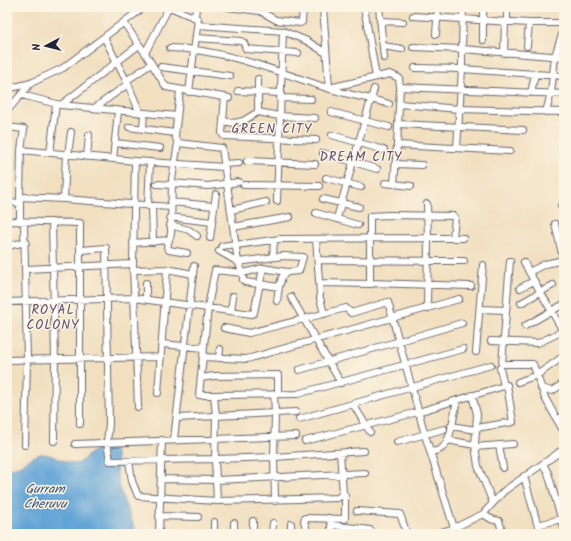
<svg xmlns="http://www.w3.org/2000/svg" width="571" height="541" viewBox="0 0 571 541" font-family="Kalam,sans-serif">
	<rect width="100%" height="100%" fill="#fcf5e5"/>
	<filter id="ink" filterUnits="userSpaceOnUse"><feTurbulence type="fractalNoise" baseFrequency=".025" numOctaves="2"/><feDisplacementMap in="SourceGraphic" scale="8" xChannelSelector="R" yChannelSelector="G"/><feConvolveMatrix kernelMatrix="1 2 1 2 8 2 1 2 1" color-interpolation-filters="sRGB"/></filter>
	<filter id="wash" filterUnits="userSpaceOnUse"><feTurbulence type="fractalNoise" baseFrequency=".012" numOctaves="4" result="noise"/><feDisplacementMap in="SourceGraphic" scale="16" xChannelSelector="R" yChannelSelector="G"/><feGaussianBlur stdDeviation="0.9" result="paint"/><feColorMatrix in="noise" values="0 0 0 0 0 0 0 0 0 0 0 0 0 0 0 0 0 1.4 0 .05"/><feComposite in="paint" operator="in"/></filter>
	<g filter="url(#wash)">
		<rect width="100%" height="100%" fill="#f1dfbf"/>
		<path fill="#63a4d6" stroke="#426388" d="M104,446L114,449C119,458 115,466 117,476C120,495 129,512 135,530V533L7,534V464L11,468C24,467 30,455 42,454C50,453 66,464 78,464L93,451Z"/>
	</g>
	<g filter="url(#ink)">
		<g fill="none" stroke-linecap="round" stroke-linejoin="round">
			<g stroke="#6a6469" stroke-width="8">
				<path id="minor" d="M170,7L198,19L189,92
					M228,7L260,11L276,20L300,23L302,22L303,7
					M323,7L329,87
					M364,7L376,77
					M379,7L384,58
					M463,7L462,49L564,57
					M413,16L529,23H564
					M195,17L196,7
					M380,21L403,22
					M507,22V7
					M124,23L145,53L169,7
					M198,25L283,31L307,41L326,53
					M436,34L438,7
					M104,37L128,84L140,113
					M196,38L241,41L244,43L246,49L298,53
					M483,40V7
					M383,46L402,49
					M527,46L529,23
					M413,47L462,49V69L415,68
					M170,48C224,49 278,72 330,89C349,95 370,98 389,104
					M145,53L166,87L229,98
					M504,53L505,22
					M161,67L230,76
					M126,81L151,64
					M400,87L564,94
					M329,88L390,74L399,78L400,87L397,145
					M7,89L31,83L63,68L144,7
					M238,91L280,93
					M531,93L535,74
					M22,95L61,105L177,116
					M225,97L222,133L224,136L316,140
					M280,98L311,99
					M400,104L459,109L564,112
					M61,105L139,45
					M93,109L128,84
					M7,111L31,83
					M258,112V79
					M331,112L389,127
					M546,112L551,93L555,56L564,28
					M223,121L234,123L243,121L258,112L279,116L315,118
					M398,124L523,130
					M7,127L24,129L21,150L20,197
					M129,127L175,133
					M143,128L144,114
					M332,135L384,150
					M115,143L160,148
					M457,148L462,69L564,76
					M21,150L135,161L224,167
					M50,153L56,104
					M323,153L377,169
					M66,154L64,199L170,207
					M68,155L71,132
					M87,157L89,135
					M113,159L118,112
					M135,161L133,264L138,407
					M247,161L315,164
					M224,164L239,163
					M395,164L422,165
					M326,178L361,187
					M172,183L208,186L239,182
					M385,183L394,184
					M157,184L172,185
					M244,185L319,186
					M411,186L394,184L397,145L510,151
					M323,199L359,207
					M277,201L283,31
					M7,202L20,203V197L64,199
					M171,202L214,206
					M20,203V222
					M427,204L428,238H463
					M148,206L150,162
					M152,206L153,242
					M561,206L564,204
					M232,210L266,202
					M316,213L358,225
					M170,217L212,222
					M337,218L374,89
					M7,221L80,223V424
					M24,222L27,360L25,445
					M52,222L55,358L54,441
					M555,224L564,262
					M170,225L189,230L197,236
					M233,227L290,217
					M210,238L216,194
					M453,238L455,217L454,216L389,215L370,216V283L471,286
					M316,239L320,294
					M169,240L171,234L172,179L178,143L175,136L180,91
					M133,243L169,240L167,247L169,250L187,253
					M236,245L280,239L428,238L427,309
					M7,246L26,242
					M222,246L236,244
					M81,250L106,248L109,424L107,442L110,461L215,459L216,416L275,413L274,457L364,451
					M219,251L238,262L283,256L303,257L299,271L287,272
					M273,257L274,240
					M318,260L464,261
					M510,261L502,364H533L545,398L564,432
					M524,262L529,272
					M26,269L133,264
					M133,270L167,269L193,274
					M319,283L372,284
					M520,288L534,281
					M291,297L341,383
					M320,298L324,314
					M146,299V283
					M277,301L279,287
					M7,302L134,298L252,314L254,313L263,268
					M521,303L553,285
					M480,309L506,310
					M231,311L233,296
					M525,326L564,304
					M224,328L249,333L346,308L351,313L388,302L425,435L454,528
					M563,331L529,272L545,264L564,260
					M491,341L538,343L563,331L564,332
					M162,344L204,348
					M476,352L483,265
					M203,357L247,359L459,299
					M219,358L220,349
					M7,360L161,357
					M299,370L462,323
					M201,378L214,376L278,375V394
					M518,382L537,375L564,356
					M541,388L552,391L564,383
					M158,393L167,269
					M274,394L275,413L296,412
					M214,395L297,394L463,349
					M472,395L477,414L475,445L478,466L493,503
					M353,404L370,432
					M177,418L216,416L214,395H199L208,307L215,270L243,273L263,268L287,272L282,277L279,287L245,282L243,280V273L238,262L222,148L178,143
					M299,419L491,365
					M557,420L564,415
					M451,426L476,430
					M476,428L513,422L507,385
					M174,439L194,266
					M447,440L475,445
					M305,441L418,412L504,386L500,368
					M397,442L444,429
					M75,444L296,436
					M499,445L503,468
					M475,447L513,444
					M430,452C434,451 439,451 442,448C452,440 454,412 457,400
					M559,452L564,460
					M129,461L132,481L138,496L217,501
					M543,464L548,473L564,528
					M524,476L540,534
					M161,479L216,480L365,473
					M275,501L274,457L215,459L217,501L338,498L343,493L340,453
					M357,511L400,514L407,534
					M483,514L491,519L499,521L503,534
					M159,516L198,517
					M328,518L332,525L370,530L374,534
					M214,522V534
					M234,523V534
					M291,524V534
					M538,525L561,519
					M159,534L162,440
					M253,534V521
					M272,534L273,523
					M308,534L304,521L305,518L345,519V495L343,493
					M331,534V525
					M435,534L454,528L483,514L504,491L564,449"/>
			</g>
			<use href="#minor" stroke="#fff" stroke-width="6"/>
		</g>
	</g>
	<g text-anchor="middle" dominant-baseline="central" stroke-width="3" stroke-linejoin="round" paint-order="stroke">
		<g font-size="13" letter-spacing="1" fill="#5e4c6e" stroke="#fcf5e5">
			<text x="272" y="129">GREEN CITY</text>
			<text x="361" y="157">DREAM CITY</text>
			<text x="53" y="310">ROYAL<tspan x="53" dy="15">COLONY</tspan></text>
		</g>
		<g font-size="13" font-style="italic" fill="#3c5679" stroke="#fcf5e5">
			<text x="45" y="489">Gurram<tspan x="45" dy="15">Cheruvu</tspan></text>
		</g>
	</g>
	<rect width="571" height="541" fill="none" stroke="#fcf5e5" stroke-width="24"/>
	<g transform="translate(46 46) rotate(263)" stroke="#fcf5e5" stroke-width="3" paint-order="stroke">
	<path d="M0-3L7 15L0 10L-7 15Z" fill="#22223b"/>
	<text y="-6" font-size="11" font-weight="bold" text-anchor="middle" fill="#22223b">N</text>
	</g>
</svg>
